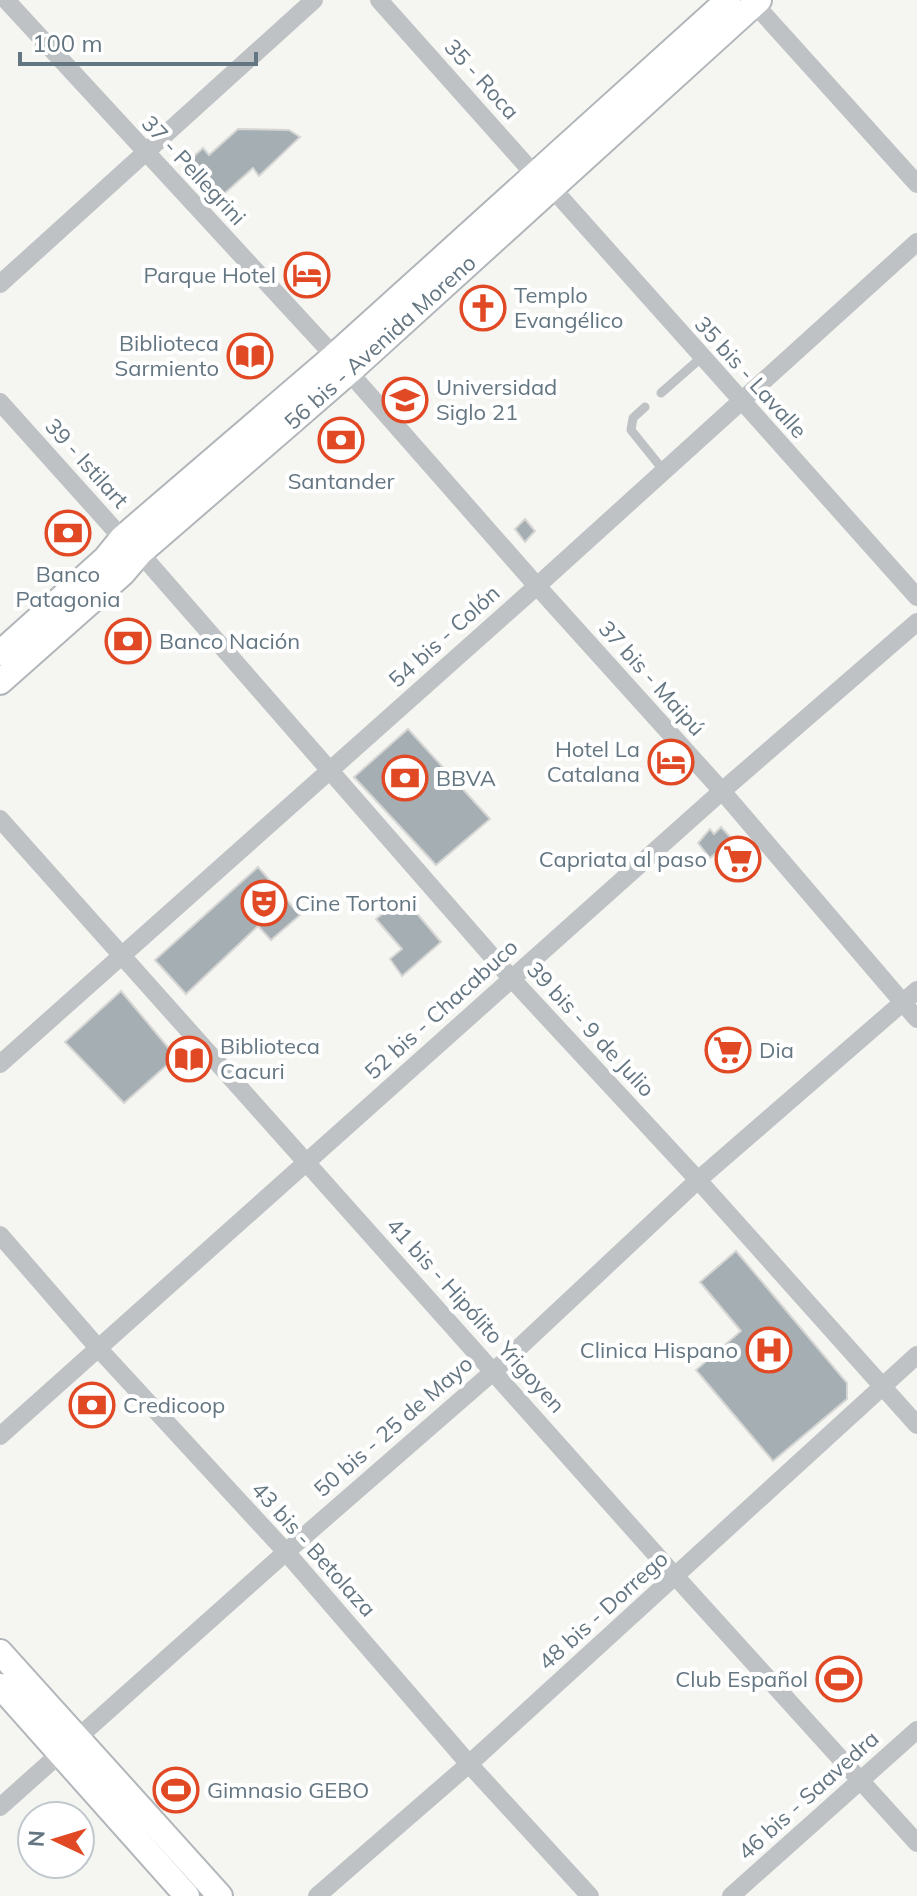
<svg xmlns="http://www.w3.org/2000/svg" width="917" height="1896" viewBox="0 0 917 1896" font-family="Mulish,sans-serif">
	<rect width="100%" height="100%" fill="#f5f5f1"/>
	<path fill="#a5aeb3" stroke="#d6d6d4" stroke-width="2" d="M238,129L289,130L300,137L259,176L253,168L216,201L182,167L203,148L209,155Z
		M525,519L535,531L525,542L515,529Z
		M408,729L490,819L436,865L354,777Z
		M721,827L733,840L710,858L698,843L710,829L714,834Z
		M258,867L300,915L271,940L258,926L186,994L155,960Z
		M403,897L441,942L402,976L390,959L402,949L376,919Z
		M121,991L176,1057L124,1103L65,1042Z
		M736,1251L847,1383V1399L773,1461L696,1370L741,1331L700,1282Z"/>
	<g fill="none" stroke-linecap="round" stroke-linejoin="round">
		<g stroke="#b0b6ba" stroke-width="28">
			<path id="secondary" d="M0,653L105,559L122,538L334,356L728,0
				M0,682L123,573L140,553L349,372L759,0
				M0,1652L220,1896
				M0,1686L187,1896"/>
		</g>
		<path stroke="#bec2c5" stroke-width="9" d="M661,393L702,357
			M645,407L633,418L631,430L664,471"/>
		<path stroke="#bec2c5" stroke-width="18" d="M6,0L349,372L537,586L722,791L917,1019
			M379,0L535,175L552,188L917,597
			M751,0L917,184
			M0,284L314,0
			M0,402L122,538L140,553L511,978L698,1180L917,1425
			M0,819L676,1577L917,1843
			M0,1064L537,586L917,242
			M0,1235L99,1349L286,1552L469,1764L590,1896
			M0,1436L722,791L917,622
			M0,1807L286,1552L494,1371L698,1180L917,990
			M317,1896L469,1764L917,1355
			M731,1896L917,1730"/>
		<use href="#secondary" stroke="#fff" stroke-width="24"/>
	</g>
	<defs>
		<g id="hotel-ring" transform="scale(2.3)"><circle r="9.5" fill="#fff" stroke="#e14925" stroke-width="1.5"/><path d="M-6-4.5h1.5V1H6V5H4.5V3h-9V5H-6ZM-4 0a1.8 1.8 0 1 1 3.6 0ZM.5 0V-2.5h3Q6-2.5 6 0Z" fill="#e14925"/></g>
		<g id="church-ring" transform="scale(2.3)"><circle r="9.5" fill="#fff" stroke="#e14925" stroke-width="1.5"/><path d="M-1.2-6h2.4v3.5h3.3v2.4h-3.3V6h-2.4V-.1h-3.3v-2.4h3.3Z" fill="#e14925"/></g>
		<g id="library-ring" transform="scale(2.3)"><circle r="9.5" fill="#fff" stroke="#e14925" stroke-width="1.5"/><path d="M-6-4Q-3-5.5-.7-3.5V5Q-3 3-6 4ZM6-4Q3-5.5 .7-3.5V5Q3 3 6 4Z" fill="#e14925"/></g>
		<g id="university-ring" transform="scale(2.3)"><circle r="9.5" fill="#fff" stroke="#e14925" stroke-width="1.5"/><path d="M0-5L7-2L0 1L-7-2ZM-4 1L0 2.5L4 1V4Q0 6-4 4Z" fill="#e14925"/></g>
		<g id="bank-ring" transform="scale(2.3)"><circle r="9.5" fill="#fff" stroke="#e14925" stroke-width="1.5"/><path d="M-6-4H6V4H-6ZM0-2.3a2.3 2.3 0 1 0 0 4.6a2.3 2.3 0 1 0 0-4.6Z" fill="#e14925"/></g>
		<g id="supermarket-ring" transform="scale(2.3)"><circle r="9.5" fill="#fff" stroke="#e14925" stroke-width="1.5"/><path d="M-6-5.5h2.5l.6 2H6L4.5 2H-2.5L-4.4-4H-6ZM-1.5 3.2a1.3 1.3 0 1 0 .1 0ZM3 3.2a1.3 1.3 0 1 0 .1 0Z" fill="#e14925"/></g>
		<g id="theatre-ring" transform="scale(2.3)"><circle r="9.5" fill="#fff" stroke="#e14925" stroke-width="1.5"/><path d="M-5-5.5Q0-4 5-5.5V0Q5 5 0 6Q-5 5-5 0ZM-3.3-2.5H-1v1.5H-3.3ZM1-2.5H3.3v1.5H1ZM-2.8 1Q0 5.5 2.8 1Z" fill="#e14925"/></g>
		<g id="hospital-ring" transform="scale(2.3)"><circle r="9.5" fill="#fff" stroke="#e14925" stroke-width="1.5"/><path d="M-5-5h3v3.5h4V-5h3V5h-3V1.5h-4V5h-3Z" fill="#e14925"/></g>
		<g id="stadium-ring" transform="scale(2.3)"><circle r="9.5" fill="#fff" stroke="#e14925" stroke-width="1.5"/><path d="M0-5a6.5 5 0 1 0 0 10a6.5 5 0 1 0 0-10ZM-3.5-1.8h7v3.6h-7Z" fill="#e14925"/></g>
	</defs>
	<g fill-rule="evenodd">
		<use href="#hotel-ring" x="307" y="275"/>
		<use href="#church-ring" x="483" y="308"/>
		<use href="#library-ring" x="250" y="356"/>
		<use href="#university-ring" x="405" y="400"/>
		<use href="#bank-ring" x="341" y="440"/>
		<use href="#bank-ring" x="68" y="533"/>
		<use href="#bank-ring" x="128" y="641"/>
		<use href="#hotel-ring" x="671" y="762"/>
		<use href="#bank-ring" x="405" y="778"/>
		<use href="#supermarket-ring" x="738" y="859"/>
		<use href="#theatre-ring" x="264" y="903"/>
		<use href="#supermarket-ring" x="728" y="1050"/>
		<use href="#library-ring" x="189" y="1059"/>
		<use href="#hospital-ring" x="769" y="1350"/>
		<use href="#bank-ring" x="92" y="1405"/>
		<use href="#stadium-ring" x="839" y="1679"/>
		<use href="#stadium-ring" x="176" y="1790"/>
	</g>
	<g text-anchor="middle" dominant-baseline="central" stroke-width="8" stroke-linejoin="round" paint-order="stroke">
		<g font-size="22" fill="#647682" stroke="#fff">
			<text transform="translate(482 79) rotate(48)">35 - Roca</text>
			<text transform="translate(194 170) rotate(47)">37 - Pellegrini</text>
			<text transform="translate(380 342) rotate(-42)">56 bis - Avenida Moreno</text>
			<text transform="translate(751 377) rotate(48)">35 bis - Lavalle</text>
			<text transform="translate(87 463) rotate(48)">39 - Istilart</text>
			<text transform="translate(444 636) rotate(-42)">54 bis - Colón</text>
			<text transform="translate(652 678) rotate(48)">37 bis - Maipú</text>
			<text transform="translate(441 1009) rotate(-42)">52 bis - Chacabuco</text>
			<text transform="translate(591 1029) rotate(47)">39 bis - 9 de Julio</text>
			<text transform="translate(476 1315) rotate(48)">41 bis - Hipólito Yrigoyen</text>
			<text transform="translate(393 1426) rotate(-41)">50 bis - 25 de Mayo</text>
			<text transform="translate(314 1549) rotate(48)">43 bis - Betolaza</text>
			<text transform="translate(603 1610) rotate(-42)">48 bis - Dorrego</text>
			<text transform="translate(808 1795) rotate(-42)">46 bis - Saavedra</text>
		</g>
		<g font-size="22" fill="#647682" stroke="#fff" text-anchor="start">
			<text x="276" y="275" text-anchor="end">Parque Hotel</text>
			<text x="514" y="295">Templo<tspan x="514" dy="25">Evangélico</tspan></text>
			<text x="219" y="343" text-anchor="end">Biblioteca<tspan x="219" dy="25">Sarmiento</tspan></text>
			<text x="436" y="387">Universidad<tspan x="436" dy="25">Siglo 21</tspan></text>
			<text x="341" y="481" text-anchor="middle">Santander</text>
			<text x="68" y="574" text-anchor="middle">Banco<tspan x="68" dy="25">Patagonia</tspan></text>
			<text x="159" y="641">Banco Nación</text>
			<text x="640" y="749" text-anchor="end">Hotel La<tspan x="640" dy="25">Catalana</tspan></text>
			<text x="436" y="778">BBVA</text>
			<text x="707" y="859" text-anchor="end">Capriata al paso</text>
			<text x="295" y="903">Cine Tortoni</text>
			<text x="220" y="1046">Biblioteca<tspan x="220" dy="25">Cacuri</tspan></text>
			<text x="759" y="1050">Dia</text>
			<text x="738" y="1350" text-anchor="end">Clinica Hispano</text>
			<text x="123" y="1405">Credicoop</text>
			<text x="808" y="1679" text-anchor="end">Club Español</text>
			<text x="207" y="1790">Gimnasio GEBO</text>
		</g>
	</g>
	<g transform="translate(56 1840) rotate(274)"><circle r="38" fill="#ffffff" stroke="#c1c8cd" stroke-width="2"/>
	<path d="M0-6L14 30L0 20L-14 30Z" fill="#e14925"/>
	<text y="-12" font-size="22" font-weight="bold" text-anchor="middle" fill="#647682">N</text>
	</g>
	<path d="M20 52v12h236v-12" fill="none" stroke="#647682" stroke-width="4"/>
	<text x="32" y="52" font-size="24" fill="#647682" stroke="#ffffff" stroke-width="6" paint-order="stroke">100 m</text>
</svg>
